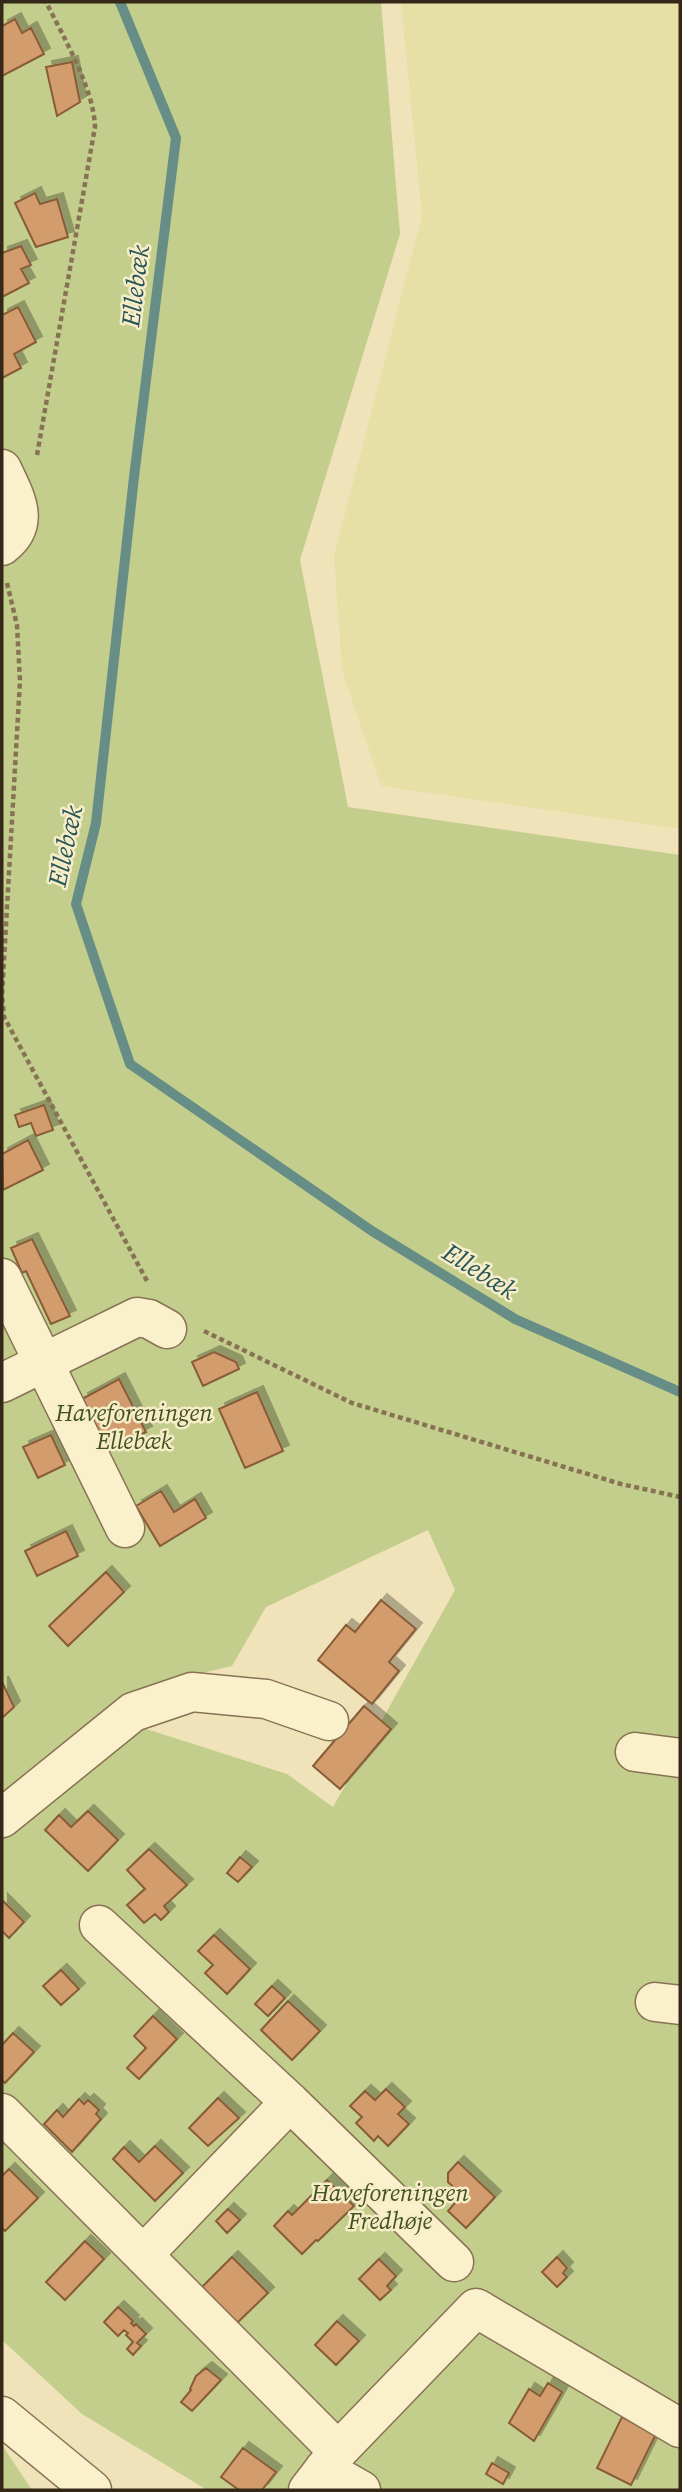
<svg xmlns="http://www.w3.org/2000/svg" width="682" height="2492" viewBox="0 0 682 2492" font-family="'Source Serif 4',serif">
	<defs>
		<filter id="shadow"><feDropShadow dx="6" dy="-6" stdDeviation="0" flood-color="#0004"/></filter>
	</defs>
	<rect width="100%" height="100%" fill="#f0e3b9"/>
	<path fill="#e6e0a6" d="M401,2H680V829L381,786L342,670L334,556L422,216Z"/>
	<path fill="#c3ce8d" d="M2,2H381L400,234L300,560L348,807L680,855V2490H207L82,2414L2,2340V1831L140,1727L287,1774L333,1807L455,1590L428,1530L266,1607L232,1666L172,1680L2,1796Z
		M2,2445L32,2490H2Z"/>
	<g fill="none" stroke-linecap="round" stroke-linejoin="round">
		<path stroke="#668e86" stroke-width="10" d="M120,2L176,138L134,477L96,823L76,904L130,1064L372,1231L515,1319L680,1392"/>
	</g>
	<path fill="#d29c6c" stroke="#885c37" stroke-width="2" filter="url(#shadow)" d="M15,19L22,33L31,28L44,54L2,76V26Z
		M72,62L80,102L57,116L46,67Z
		M35,193L40,204L57,199L68,237L36,247L15,203Z
		M21,246L31,265L21,269L29,283L2,297V253Z
		M18,307L36,342L14,354L21,368L2,378V315Z
		M44,1105L53,1130L36,1136L31,1123L19,1127L15,1115Z
		M28,1140L43,1170L3,1190L2,1154Z
		M32,1239L70,1316L51,1324L26,1271L22,1273L11,1248Z
		M214,1352L236,1362L239,1369L203,1386L192,1362Z
		M119,1379L146,1432L109,1451L82,1399Z
		M257,1392L283,1451L245,1468L219,1409Z
		M51,1435L65,1465L38,1478L23,1447Z
		M161,1491L174,1512L195,1499L206,1518L160,1546L136,1506Z
		M66,1531L78,1556L37,1576L25,1551Z
		M106,1572L124,1592L68,1646L49,1626Z
		M381,1600L416,1629L389,1662L399,1671L372,1704L318,1660L346,1625L355,1632Z
		M2,1682L14,1707L2,1718Z
		M364,1706L391,1729L340,1789L313,1766Z
		M88,1811L118,1840L88,1871L45,1830L59,1815L71,1827Z
		M149,1849L187,1885L164,1906L169,1912L161,1920L155,1914L144,1923L127,1905L145,1889L127,1870Z
		M240,1857L252,1867L238,1882L227,1873Z
		M2,1900L24,1922L9,1938L2,1931Z
		M214,1935L250,1969L227,1994L205,1973L213,1965L198,1951Z
		M61,1970L79,1989L61,2005L43,1986Z
		M272,1986L285,1998L268,2016L255,2004Z
		M288,2001L320,2031L292,2060L261,2030Z
		M153,2016L177,2039L139,2079L127,2068L146,2048L134,2036Z
		M13,2033L34,2052L5,2083L2,2080V2045Z
		M386,2089L405,2107L398,2114L409,2124L388,2146L378,2136L374,2141L356,2123L362,2117L350,2106L365,2091L375,2100Z
		M218,2098L239,2118L208,2146L189,2128Z
		M79,2099L84,2104L88,2100L99,2110L96,2114L101,2119L72,2152L44,2124L57,2110L63,2117Z
		M155,2146L183,2173L155,2201L113,2159L124,2147L139,2162Z
		M458,2162L495,2197L466,2228L448,2211L462,2195L448,2182V2173Z
		M9,2169L38,2198L5,2231L2,2228V2176Z
		M327,2180L354,2206L318,2241L316,2240L302,2254L274,2226L288,2211L292,2215Z
		M228,2209L240,2220L227,2233L216,2221Z
		M85,2241L104,2259L65,2300L46,2282Z
		M232,2257L268,2293L236,2324L201,2288Z
		M557,2257L567,2268L563,2273L567,2277L557,2287L542,2272Z
		M379,2259L396,2276L387,2286L391,2290L380,2300L359,2279Z
		M118,2307L133,2321L131,2323L134,2326L136,2324L146,2334L137,2343L141,2346L133,2355L127,2349L133,2342L126,2335L128,2333L124,2330L118,2336L104,2322Z
		M337,2321L359,2341L336,2365L315,2345Z
		M206,2368L221,2380L192,2411L181,2402L191,2390L190,2389L196,2376Z
		M548,2383L562,2392L534,2441L509,2423L529,2389L540,2396Z
		M622,2417L656,2434L631,2485L597,2468Z
		M243,2448L276,2472L262,2490H239L221,2477Z
		M492,2463L509,2473L503,2484L486,2474Z"/>
	<g fill="none" stroke-linecap="round" stroke-linejoin="round">
		<g stroke="#877253" stroke-width="41">
			<path id="minor" d="M2,469C15,497 32,523 2,546
				M2,1278L125,1528
				M2,1383L137,1317L149,1319L167,1329
				M635,1752L680,1758
				M2,1818L133,1712L192,1692L266,1699L329,1721
				M99,1925L290,2102
				M655,2002L680,2005
				M2,2113L338,2451
				M143,2255L290,2102L454,2262
				M2,2416L92,2490
				M324,2469L361,2490
				M308,2490L338,2451L476,2308L680,2428"/>
		</g>
		<path stroke="#877253" stroke-width="4.5" stroke-dasharray="5 3.5" stroke-linecap="butt" d="M37,455L95,127C94,89 63,36 46,2
			M7,583L17,625L20,681L2,995L4,1017L147,1281
			M204,1331L352,1403L621,1484L680,1497"/>
		<use href="#minor" stroke="#fbf0cc" stroke-width="38"/>
	</g>
	<g text-anchor="middle" dominant-baseline="central" stroke-width="5" stroke-linejoin="round" paint-order="stroke">
		<g font-size="24" font-style="italic" fill="#43531e" stroke="#f8edc9">
			<text x="134" y="1412">Haveforeningen<tspan x="134" dy="28">Ellebæk</tspan></text>
			<text x="390" y="2192">Haveforeningen<tspan x="390" dy="28">Fredhøje</tspan></text>
		</g>
		<g font-size="26" font-style="italic" fill="#275656" stroke="#f8edc9">
			<text transform="translate(135 286) rotate(-83)">Ellebæk</text>
			<text transform="translate(65 846) rotate(-78)">Ellebæk</text>
			<text transform="translate(480 1271) rotate(32)">Ellebæk</text>
		</g>
	</g>
	<rect width="682" height="2492" fill="none" stroke="#352819" stroke-width="7"/>
</svg>
